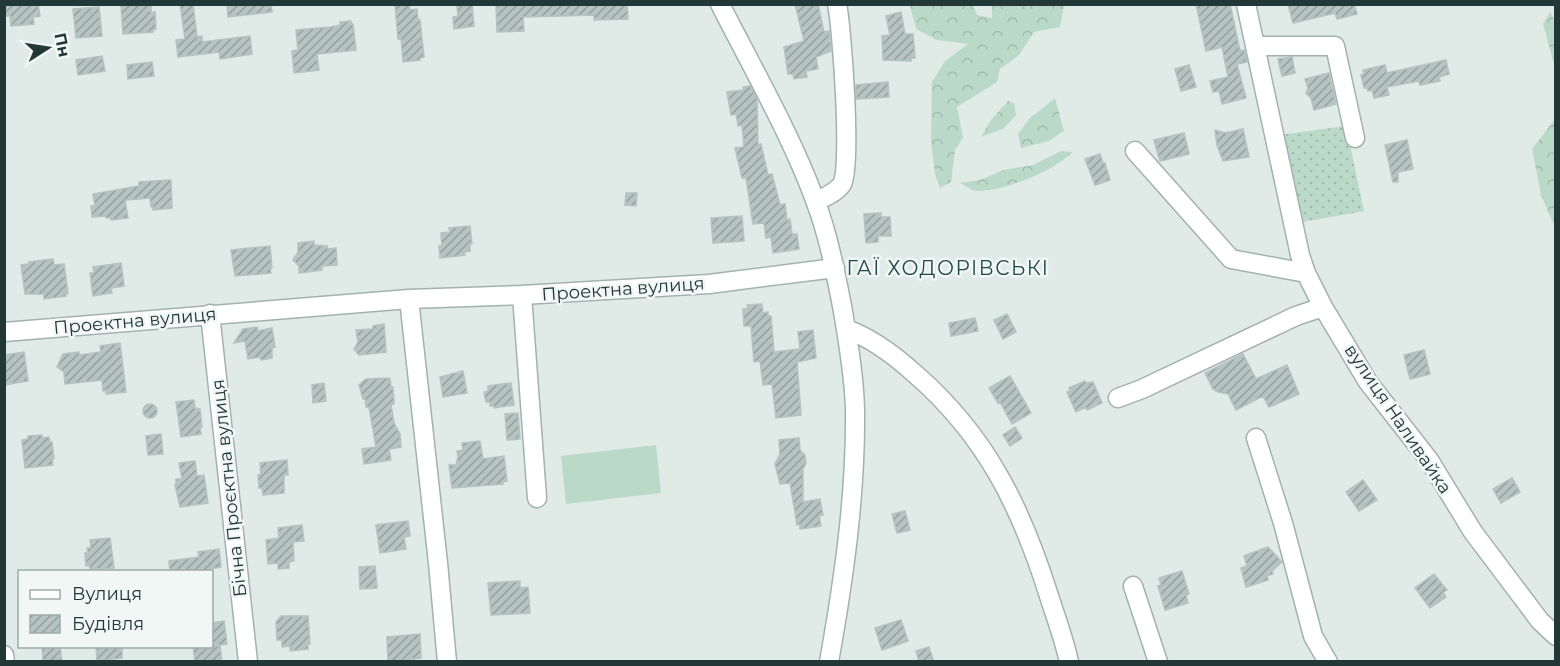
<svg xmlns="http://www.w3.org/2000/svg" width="1560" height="666" viewBox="0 0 1560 666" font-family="Montserrat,sans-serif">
	<defs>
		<pattern id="forest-crowns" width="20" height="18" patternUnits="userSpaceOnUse" patternTransform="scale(1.5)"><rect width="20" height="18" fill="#bbd9c9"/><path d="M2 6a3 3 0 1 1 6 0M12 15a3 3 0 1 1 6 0" fill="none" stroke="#a0bbad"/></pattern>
		<pattern id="garden-dots" width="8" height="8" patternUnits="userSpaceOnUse" patternTransform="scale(1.5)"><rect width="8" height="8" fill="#bbd9c9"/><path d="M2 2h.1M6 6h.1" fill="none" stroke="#a0bbad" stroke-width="1.8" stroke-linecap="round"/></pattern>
		<pattern id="building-hatch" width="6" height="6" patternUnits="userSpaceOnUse" patternTransform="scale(1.5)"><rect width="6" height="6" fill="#b6c4c1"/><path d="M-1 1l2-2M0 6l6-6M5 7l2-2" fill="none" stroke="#94a09e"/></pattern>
	</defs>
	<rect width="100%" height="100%" fill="#e0eae7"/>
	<path fill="url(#forest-crowns)" d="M911,5H973L977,15L992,18V5H1064L1060,27L1034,32L1019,55L1000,69L997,82L957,107L963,138L955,150L951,182L940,188L935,174L931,142L932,82L945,61L968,44L937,40L916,29L910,5Z
		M1550,12L1555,21V68L1543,24Z
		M1055,98L1064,131L1049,141L1021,148L1018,134L1029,119Z
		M1008,101L1014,103L1016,115L1003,129L981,137L991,120Z
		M1555,119V227L1541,195L1532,149Z
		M1061,151L1072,152C1055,171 1002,192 977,191C971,191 965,185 960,183L980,180L1003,170L1033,165Z"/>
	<path fill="url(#garden-dots)" d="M1346,126L1364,211L1297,223L1280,135Z"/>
	<path fill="#bbd9c9" d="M656,445L661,493L566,504L561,456Z"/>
	<path fill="url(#building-hatch)" stroke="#b3c3bf" stroke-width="1.5" d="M5,4H38L40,16L33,17L34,24L11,26L10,16H6Z
		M135,4H151V13L155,12L156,29L153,30V32L123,34L121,6Z
		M180,4H193L197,37L202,36V42L250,36L252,54L220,59L219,52L178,57L176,40L185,39Z
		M227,4H271L272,12L228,17Z
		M395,4H409L410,10L417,9L418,21L420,20L424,57L420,58V60L403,62L401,38L398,39Z
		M472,4L474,26L454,29L453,17L458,16L457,6Z
		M496,4H627L628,19L594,20V15L523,17L524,31L497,32Z
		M795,4H818L824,32L829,31L831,51L816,57L818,69L806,71L807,77L794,79L793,74H788L784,47L804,41Z
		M1196,4H1230L1240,51L1244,50L1247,62L1237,64L1246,98L1222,104L1219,91L1213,92L1210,81L1228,77L1222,47L1206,51Z
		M1288,4H1354L1357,14L1337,19L1335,13L1293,23Z
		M99,7L102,36L76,38L73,9Z
		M901,12L905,34H913L915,58H911V61L883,60L882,36L890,35L886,16Z
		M351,21V24H353L356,50L317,54L319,70L294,73L292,51L298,50L296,30L331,27L340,25V22Z
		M102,56L105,71L78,75L76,60Z
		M1292,57L1295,73L1282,76L1278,59Z
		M1446,60L1449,74L1439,77L1440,81L1420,85L1419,81L1387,87L1389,95L1374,98L1372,90L1368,91L1367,88H1364L1361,75L1364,74L1363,70L1385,65L1387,73Z
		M152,62L154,76L128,79L127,65Z
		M1189,65L1196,87L1181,91L1175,69Z
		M1329,73L1336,104L1314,110L1311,98L1306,93L1308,88L1305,79Z
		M888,82L889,97L856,99V85Z
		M750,86L757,99L758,145L761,144L768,175L772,174L780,205L785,204L787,220L790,219L792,234H797L799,249L773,253L771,237L766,238L764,223L753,224L746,178H742L735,148L744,147L742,125L738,126L736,114L731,115L727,92L744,90L743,87Z
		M1243,129L1249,157L1223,161L1217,145L1215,130L1225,133Z
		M1184,133L1189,154L1160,161L1154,140Z
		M1407,140L1413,169L1398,172V182H1393L1385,145Z
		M1100,154L1103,163H1105L1110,180L1095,185L1085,159Z
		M171,180L172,208L153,210V207H151L150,198L125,200L128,218L111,220V218H106V216L92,217L91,206H95L93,194L139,186V182Z
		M626,193H637L636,206L625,205Z
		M881,213V217H890L891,236H878V242L866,243L864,214Z
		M742,216L744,241L713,243L711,218Z
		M470,226L472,244H470V251L464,252L465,255L440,258L439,246H442L441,233L450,232L449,228Z
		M314,241V245L327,246L328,249L336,248L337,265L322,266V270L299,273V266L293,260L298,252V243Z
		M270,246L272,268L270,269L271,273L235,276L231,250Z
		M53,259L54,265L64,264L68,293H66V296L44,299V294H25L21,265L29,264V262Z
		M121,263L124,286L111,288L112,293L93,296L90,273H94L93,267Z
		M762,304L763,313L768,312V316H771L774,352L800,349L798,332L813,330L816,358L797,362L801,415L776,418L772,384L763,385L760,361L754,362L751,326H744L743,309H748L747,305Z
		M1007,314L1016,332L1003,339L994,320Z
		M975,318L978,331L951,336L949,323Z
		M384,324L386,352L359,355L354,349L358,342L356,330L373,329V326Z
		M257,327L258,331L272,328L275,347L272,348V358L261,360L260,357L248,359L245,341L234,343L243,329Z
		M120,343L126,392L106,394V390L103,391L102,380L65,384L64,372L57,367L63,354L79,352V355L101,352L100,346Z
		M1424,350L1430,374L1410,379L1404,355Z
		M24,352L28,381L4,385V355Z
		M1243,354L1256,379L1287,365L1299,394L1269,407L1263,396L1236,410L1228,394L1218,392L1213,389L1205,373Z
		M463,371L467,393L443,397L440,377Z
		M1010,376L1031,413L1012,424L1000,402L998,403L989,388Z
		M390,378L391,387H393L394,404L391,405L394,423L400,434L401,447L389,449L391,460L364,464L362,449L376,447L369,407H366L365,399H363L359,385L366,379Z
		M1085,381L1086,383L1093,382L1102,403L1087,410L1086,407L1076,412L1067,392L1070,391L1069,388Z
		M324,383L326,401L313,403L312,385Z
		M511,383L514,405L494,408V406H490V402H486L484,392L488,391V386Z
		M194,400L195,408L200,409L202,427H200L201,434L181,437L176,402Z
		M143 411a7 7 0 1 1 14 0a7 7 0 1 1-14 0Z
		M518,413L520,439L507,440L505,414Z
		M1015,427L1022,438L1010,446L1003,435Z
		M161,434L163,454L148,455L146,436Z
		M42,435V438L49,437L50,442H52L54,459H52L53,465L25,468L22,440L28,439V436Z
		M799,438L800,450L805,455L806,463L803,469V502L820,499L823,515L819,516L821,526L800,529V524L797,525L790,483L780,484L775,464L780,454L779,440Z
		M480,441L483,459L504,456L507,481L503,482V484L452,488L449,465H456L458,457L457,451L463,450L462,443Z
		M287,460L288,475H284V493L263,495L262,488H259L258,475L261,474L260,463Z
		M195,461L197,476L204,475L208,503L180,507L175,485H176V479H182L179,463Z
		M1512,478L1520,492L1501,503L1493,489Z
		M1363,480L1377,500L1359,511L1346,492Z
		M905,511L910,530L897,533L892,514Z
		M408,521L410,536L404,537L406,549L380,553L376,525Z
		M302,525L304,541L293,542L294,561L289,562V568L278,569V563L268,564L266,540L279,538L278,528Z
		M110,538L114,568L90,569L89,565L86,566L85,553H88L87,548H91L90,540Z
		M1268,547L1282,562L1272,571L1273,574L1267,576L1268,580L1246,587L1241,568L1247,566L1244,556Z
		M219,549L221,567L197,572H170L169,561L199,557L198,552Z
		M375,566L377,588L360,589L359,567Z
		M1182,571L1189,594L1186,595L1188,603L1165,610L1158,586L1161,585L1159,578Z
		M1434,574L1447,590L1443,592L1446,597L1430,608L1415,588Z
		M520,581V588L528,587L530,613L491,615L488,583Z
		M281,616H308L310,644H308V649L290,651V646L282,647V640H277L276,622Z
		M901,620L908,641L882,650L875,628Z
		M224,621L227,644L212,646V623Z
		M420,634L421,658L388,662L387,637Z
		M42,646H60L62,662H43Z
		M96,646H122V658L97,661Z
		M193,646H220L222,662H195Z
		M929,647L934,662H919L916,651Z"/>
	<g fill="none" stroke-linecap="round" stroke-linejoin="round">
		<g stroke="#a3b1af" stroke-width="21">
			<path id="minor" d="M720,4C753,69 790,133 815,200C828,234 835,270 842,306C848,340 854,375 855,409C856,494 844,578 829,662
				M1246,4L1300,255L1306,273L1323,307L1368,382L1429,460L1473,532L1540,621L1556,636
				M1256,46H1335L1355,138
				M1135,151L1231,259L1306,273
				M816,202C824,197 837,192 842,184C852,166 842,28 837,4
				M522,295L537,498
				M409,299L522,295L709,284L835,268
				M210,314L248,662
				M846,329C872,338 894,355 914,373C986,435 1021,507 1049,596C1056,618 1064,639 1069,662
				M4,332L409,299L438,563L447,662
				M1118,398L1142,389L1296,316L1323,307
				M1256,438L1283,523L1313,636L1328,662
				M1133,586L1158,662
				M4,655L5,662"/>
		</g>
		<use href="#minor" stroke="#fff" stroke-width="18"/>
	</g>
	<g text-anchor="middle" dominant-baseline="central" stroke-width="5" stroke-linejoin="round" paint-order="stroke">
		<g font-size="18" fill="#223837" stroke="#f0f7f5">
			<text transform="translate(623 289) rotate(-4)">Проектна вулиця</text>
			<text transform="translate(135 321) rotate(-5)">Проектна вулиця</text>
			<text transform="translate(1398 419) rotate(56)">вулиця Наливайка</text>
			<text transform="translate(229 488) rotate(-96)">Бічна Проєктна вулиця</text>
		</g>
		<g font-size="20" letter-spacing="1.5" fill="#204947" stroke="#f0f7f5">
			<text x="948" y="268">ГАЇ ХОДОРІВСЬКІ</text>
		</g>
	</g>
	<rect width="1560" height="666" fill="none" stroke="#223837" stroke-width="12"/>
	<rect x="18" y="570" width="195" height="78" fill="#f0f7f5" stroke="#9eaba9" stroke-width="1.5"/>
	<rect x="30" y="590" width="30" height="9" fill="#ffffff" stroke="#9eaba9" stroke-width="1.5"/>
	<text x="72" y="600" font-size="18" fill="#223837">Вулиця</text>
	<rect x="30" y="615" width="30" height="18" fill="url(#building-hatch)" stroke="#9eaba9" stroke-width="1.5"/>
	<text x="72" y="630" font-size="18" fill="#223837">Будівля</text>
	<g transform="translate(48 48) rotate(78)" stroke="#f0f7f5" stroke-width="4.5" paint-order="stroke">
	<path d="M0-4.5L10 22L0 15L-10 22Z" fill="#223837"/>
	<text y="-9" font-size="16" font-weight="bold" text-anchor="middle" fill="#223837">Пн</text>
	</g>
</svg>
